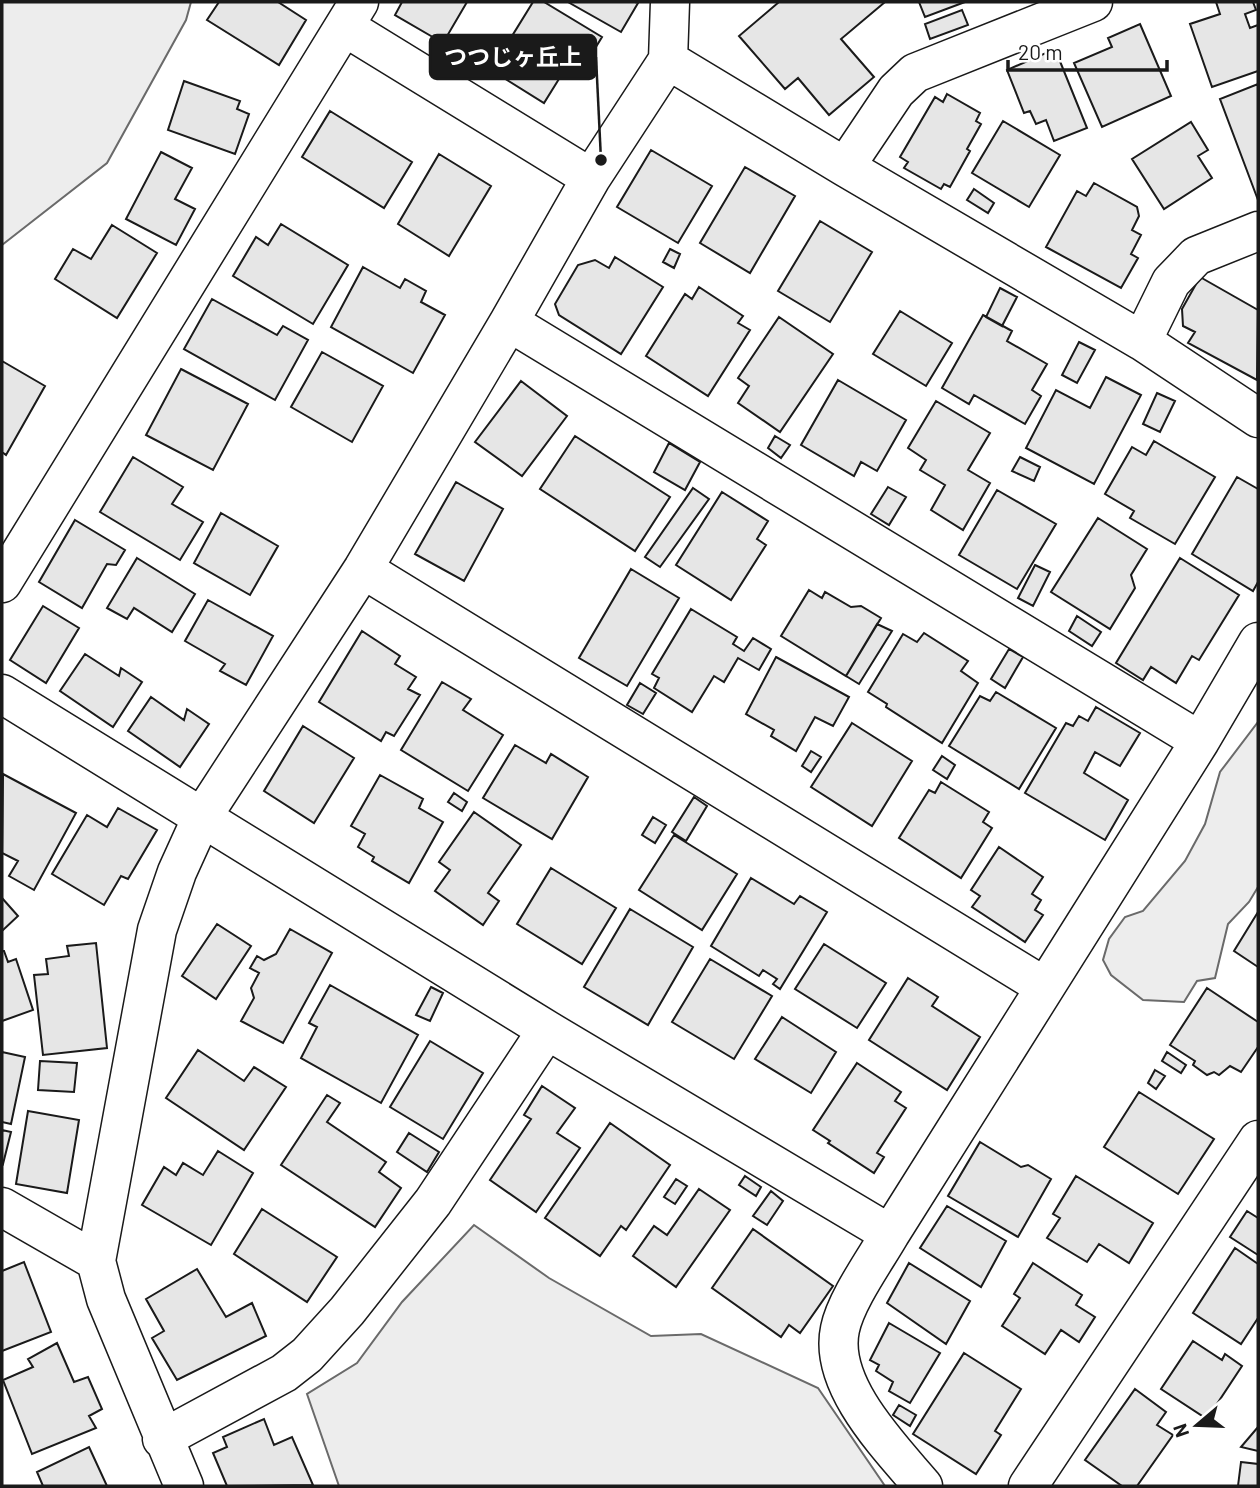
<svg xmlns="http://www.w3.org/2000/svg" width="1260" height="1488" viewBox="0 0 1260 1488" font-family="Barlow,'Noto Sans JP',sans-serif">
	<rect width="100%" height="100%" fill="#fff"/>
	<path fill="#ededed" stroke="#6a6a6a" stroke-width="2" d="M2,2H191L186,20L107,163L2,245Z
		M1258,722V887L1249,902L1228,924L1215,978L1197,981L1184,1002L1143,1000L1111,975L1103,960L1109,939L1125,917L1143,911L1185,861L1205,824L1220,772Z
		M474,1225L549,1278L651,1336L701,1334L818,1388L885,1486H339L307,1394L357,1363L402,1302Z"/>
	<path fill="#e6e6e6" stroke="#1a1a1a" stroke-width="2" d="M219,2H278L306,20L279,65L207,20Z
		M402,2H467L443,43L395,15Z
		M533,2H544L602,37L580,73L567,66L544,103L491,70Z
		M568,2H635L638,3L621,32Z
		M779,2H885L841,39L874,77L829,115L798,78L785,89L739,36Z
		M919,2H965L925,17Z
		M1216,2H1253L1256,10L1245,14L1250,28L1258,25V71L1212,87L1190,24L1220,14Z
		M962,10L968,25L930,39L925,24Z
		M1140,24L1171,96L1102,127L1074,63L1112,47L1108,38Z
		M1055,49L1087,128L1054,141L1046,120L1036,124L1030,111L1024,113L1007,70Z
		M184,81L240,101L237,109L249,114L235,154L168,130Z
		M1258,84V200L1220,99Z
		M947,94L980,113L976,121L981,124L967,149L970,151L950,187L944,184L941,189L904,168L908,162L900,157L935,97L943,102Z
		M330,111L412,162L384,208L302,157Z
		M1003,121L1060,155L1029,207L972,173Z
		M1191,122L1208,150L1198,156L1212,178L1164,209L1132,159Z
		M651,150L712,186L678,243L617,207Z
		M161,152L192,168L175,199L195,209L176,245L126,219Z
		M439,154L491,186L449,256L398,224Z
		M745,167L795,196L750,273L700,243Z
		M1094,183L1137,207L1139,216L1132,230L1141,235L1131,254L1138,258L1121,288L1046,247L1077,191L1086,196Z
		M974,189L994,203L988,213L967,200Z
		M820,221L872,252L830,322L778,291Z
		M281,224L348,265L313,324L233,276L256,237L268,245Z
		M112,225L157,253L117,318L55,279L73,249L91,259Z
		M670,249L680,254L674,268L663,262Z
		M615,257L663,287L621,354L559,315L555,304L578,265L595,260L609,268Z
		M363,267L400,288L405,279L426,291L421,302L445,315L413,373L331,327Z
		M1200,277L1258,310L1257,380L1188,343L1195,332L1183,326L1182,309Z
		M699,287L743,316L738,323L750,330L708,396L646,356L685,294L692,299Z
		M1000,288L1017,297L1002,326L986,317Z
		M212,299L277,335L283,326L308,340L275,400L184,349Z
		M900,311L952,343L926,386L873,354Z
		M983,315L1012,331L1007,341L1047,364L1032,390L1041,396L1025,424L974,395L969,404L942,388Z
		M779,317L833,354L780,432L738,403L749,386L738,378Z
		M1079,342L1095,350L1077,383L1062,375Z
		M322,352L383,386L352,442L291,407Z
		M2,361L45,386L6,455L2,452Z
		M181,369L248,404L213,470L146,435Z
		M1106,377L1141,395L1094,484L1026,448L1056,390L1090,408Z
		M838,380L906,420L877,471L861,462L854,476L801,445Z
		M521,381L567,416L522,476L475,442Z
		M1157,393L1175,401L1160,432L1143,424Z
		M936,401L990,433L968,470L990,483L963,530L931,510L945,485L920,470L926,460L908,448Z
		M575,436L670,497L635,551L540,489Z
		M775,436L790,445L781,458L768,448Z
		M1154,441L1215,477L1175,544L1130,518L1134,511L1105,494L1132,447L1146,455Z
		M669,443L700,462L685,490L654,472Z
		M133,457L183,487L172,504L203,522L180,560L100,512Z
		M1020,457L1040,467L1034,481L1012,471Z
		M1237,477L1258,489V582L1253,591L1192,554Z
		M456,482L503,509L464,581L415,554Z
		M888,487L906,497L889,525L871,514Z
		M693,488L709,499L660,567L645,557Z
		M997,490L1056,524L1017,589L959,555Z
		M722,492L768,521L757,539L766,545L731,600L676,565Z
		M221,513L278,546L250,595L194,563Z
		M1098,518L1147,549L1131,575L1135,588L1110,629L1051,592Z
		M75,520L125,550L116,565L107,564L82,608L39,582Z
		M137,558L195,594L172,632L134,608L127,619L107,608Z
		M1180,558L1239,595L1199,660L1192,656L1176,683L1151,667L1143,680L1116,663Z
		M1035,565L1050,572L1033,606L1018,598Z
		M631,569L679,598L627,686L579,658Z
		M809,590L822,598L825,592L851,607L861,606L881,618L846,676L781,636Z
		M208,600L273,636L246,685L220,671L225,664L185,641Z
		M43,606L79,628L46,683L10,660Z
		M691,609L737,637L733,644L744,651L753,638L771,649L759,670L738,658L724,682L714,676L692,712L654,688L659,678L652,674Z
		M1077,616L1101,632L1092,646L1069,631Z
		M877,624L892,631L859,684L846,676Z
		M362,631L400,656L395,664L416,677L408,689L420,695L394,736L386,732L381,741L319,702Z
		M924,633L968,661L961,671L978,683L942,743L886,707L887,704L868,692L903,634L917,642Z
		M1009,649L1023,657L1005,688L991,679Z
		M85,654L119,676L121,668L142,682L113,727L60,691Z
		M776,657L849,697L833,726L815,717L796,751L771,736L774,730L746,714Z
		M442,682L471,699L463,710L503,735L468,791L401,750Z
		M640,683L656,693L643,714L627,705Z
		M996,692L1056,728L1019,789L949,746L980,696L990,701Z
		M151,697L184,720L187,709L209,724L180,767L128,731Z
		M1096,707L1140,733L1120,766L1095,752L1084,773L1128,800L1105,840L1025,793L1066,723L1073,726L1079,716L1088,721Z
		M852,723L912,761L872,826L811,787Z
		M303,726L354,758L314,823L264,791Z
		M515,745L546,763L551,754L588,777L552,839L483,798Z
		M811,751L821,757L811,772L802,766Z
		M942,756L955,765L947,779L933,770Z
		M3,774L76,813L34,890L9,876L18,861L2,853Z
		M380,775L423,799L419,808L443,822L409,883L372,861L374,857L358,847L365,834L351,826Z
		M941,782L989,812L983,822L992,828L961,878L899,838L929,790L935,793Z
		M454,793L467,802L462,811L448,802Z
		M694,797L707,806L686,841L672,832Z
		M118,808L157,830L128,879L121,876L104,905L52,874L87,815L107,827Z
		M474,812L521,845L488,893L499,901L483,925L435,891L450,870L439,862Z
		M653,817L666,825L655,843L642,835Z
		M674,835L737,874L702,930L639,890Z
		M999,847L1043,877L1032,894L1041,900L1035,910L1043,915L1025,942L972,907L980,896L971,890Z
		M551,868L616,908L582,964L517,924Z
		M751,878L794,904L800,896L827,912L780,989L773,984L777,979L763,970L759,976L711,946Z
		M2,898L18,916L2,931Z
		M630,909L693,947L648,1025L584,987Z
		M1258,912V967L1234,951Z
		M217,924L251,946L216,999L182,976Z
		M290,929L332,953L283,1043L241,1021L254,998L251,988L259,973L250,968L257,956L264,960L276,954Z
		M96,943L107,1048L43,1055L34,975L48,974L46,959L69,956L67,946Z
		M824,944L886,983L857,1028L795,989Z
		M2,951H4L8,962L16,959L33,1010L2,1021Z
		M710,959L772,996L734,1059L672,1022Z
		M908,978L938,997L932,1006L980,1037L947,1090L869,1040Z
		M330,985L418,1035L381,1103L301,1058L317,1027L309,1023Z
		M431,987L443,993L430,1021L416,1015Z
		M1207,988L1258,1022V1047L1241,1072L1230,1066L1219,1075L1214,1072L1207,1075L1193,1065L1195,1061L1170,1045Z
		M782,1017L836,1052L811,1093L755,1059Z
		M430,1041L483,1073L443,1139L390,1107Z
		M198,1050L244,1081L254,1067L286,1087L244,1150L166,1098Z
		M2,1052L25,1057L11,1124L2,1122Z
		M1167,1052L1186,1065L1181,1073L1162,1061Z
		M40,1061L77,1063L74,1092L38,1090Z
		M857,1063L901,1092L895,1101L906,1108L877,1153L884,1157L874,1173L828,1143L830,1141L813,1130Z
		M1155,1070L1165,1076L1156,1089L1148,1083Z
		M542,1086L575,1108L557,1133L580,1148L536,1212L490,1180L531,1119L524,1115Z
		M1139,1092L1214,1139L1178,1194L1104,1147Z
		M327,1095L340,1103L327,1122L386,1162L379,1172L401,1188L375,1227L281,1165Z
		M28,1111L79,1120L67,1193L16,1184Z
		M610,1123L670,1165L626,1230L621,1226L600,1256L545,1218Z
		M2,1130L11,1132L3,1164L2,1163Z
		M409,1133L439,1152L427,1172L397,1152Z
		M980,1142L1021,1167L1028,1165L1051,1179L1018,1237L948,1196Z
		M218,1151L253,1173L211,1245L142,1205L164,1167L176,1175L183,1163L203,1175Z
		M745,1176L761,1187L756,1196L739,1185Z
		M1076,1176L1153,1223L1129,1263L1099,1244L1087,1262L1047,1238L1060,1218L1053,1214Z
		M676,1179L687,1186L675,1204L664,1197Z
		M699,1189L730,1210L676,1287L633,1256L654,1226L667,1235Z
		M771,1191L783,1201L767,1225L753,1216Z
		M947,1206L1006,1241L981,1287L920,1248Z
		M262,1209L337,1257L307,1302L234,1254Z
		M1247,1211L1258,1218V1255L1230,1237Z
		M753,1229L833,1286L800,1333L789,1325L781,1337L712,1288Z
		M1235,1248L1258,1264V1318L1241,1344L1193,1313Z
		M24,1262L51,1332L2,1351V1271Z
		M909,1263L970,1301L946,1344L887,1303Z
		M1033,1263L1082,1295L1076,1305L1095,1317L1079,1342L1061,1330L1045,1354L1002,1326L1020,1298L1014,1294Z
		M197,1269L226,1317L252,1303L266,1336L177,1380L152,1338L164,1331L146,1299Z
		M889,1323L940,1353L910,1403L889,1391L893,1382L876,1371L879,1365L870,1360Z
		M1193,1341L1222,1360L1225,1354L1242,1366L1207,1419L1161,1389Z
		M57,1343L74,1382L88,1377L102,1409L89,1416L96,1428L32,1454L3,1380L33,1367L28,1359Z
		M964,1353L1021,1389L995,1431L1001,1435L976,1474L913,1434Z
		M1135,1389L1166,1412L1157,1425L1173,1435L1137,1486H1122L1085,1460Z
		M899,1405L916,1415L910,1426L893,1415Z
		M264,1419L274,1445L292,1437L313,1485L227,1486L213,1453L227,1447L223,1437Z
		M1258,1427V1451L1241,1447Z
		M89,1447L107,1486H43L37,1472Z
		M1241,1462L1258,1464V1486H1238Z"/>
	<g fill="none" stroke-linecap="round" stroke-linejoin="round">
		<g stroke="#1a1a1a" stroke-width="41">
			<path id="minor" d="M345,27L591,178
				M668,60L845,167L1142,341L1258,418
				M845,167L896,91L915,73L1093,2
				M509,322L1200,741
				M1142,341L1171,282L1196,256L1258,231
				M363,569L1045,987
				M2,583L359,2
				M2,694L547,1030L890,1234
				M2,1207L96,1261
				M162,1439L284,1373L307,1355L347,1311L433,1202L547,1030
				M184,1486L106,1299L96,1261L157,930L177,872L202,817L363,569L509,322L591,178L668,60L670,2
				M923,1486C890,1447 828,1385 840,1329C846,1300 875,1260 890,1234L1200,741L1258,642
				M1028,1486L1258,1140"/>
		</g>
		<use href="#minor" stroke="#fff" stroke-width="38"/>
	</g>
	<path fill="none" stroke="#1a1a1a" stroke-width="2.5" d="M601 160L596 57"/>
	<circle fill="#1a1a1a" stroke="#fff" stroke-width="2.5" cx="601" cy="160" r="7"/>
	<rect fill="#1a1a1a" stroke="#1a1a1a" stroke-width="2.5" x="430" y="35" width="166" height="44" rx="7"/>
	<g font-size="23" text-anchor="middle" font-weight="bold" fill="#fff">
		<text x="513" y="65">つつじヶ丘上</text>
	</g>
	<rect width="1260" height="1488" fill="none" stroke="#1a1a1a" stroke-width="7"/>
	<g transform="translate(1197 1425) rotate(251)" stroke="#ffffff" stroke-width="5" paint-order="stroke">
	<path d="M0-5L12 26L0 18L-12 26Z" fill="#1a1a1a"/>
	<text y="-10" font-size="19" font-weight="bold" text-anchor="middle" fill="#1a1a1a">N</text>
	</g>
	<path d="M1008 60v10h159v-10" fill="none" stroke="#1a1a1a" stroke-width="3.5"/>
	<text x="1018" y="60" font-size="21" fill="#1a1a1a" stroke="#ffffff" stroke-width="5" paint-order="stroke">20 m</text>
</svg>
